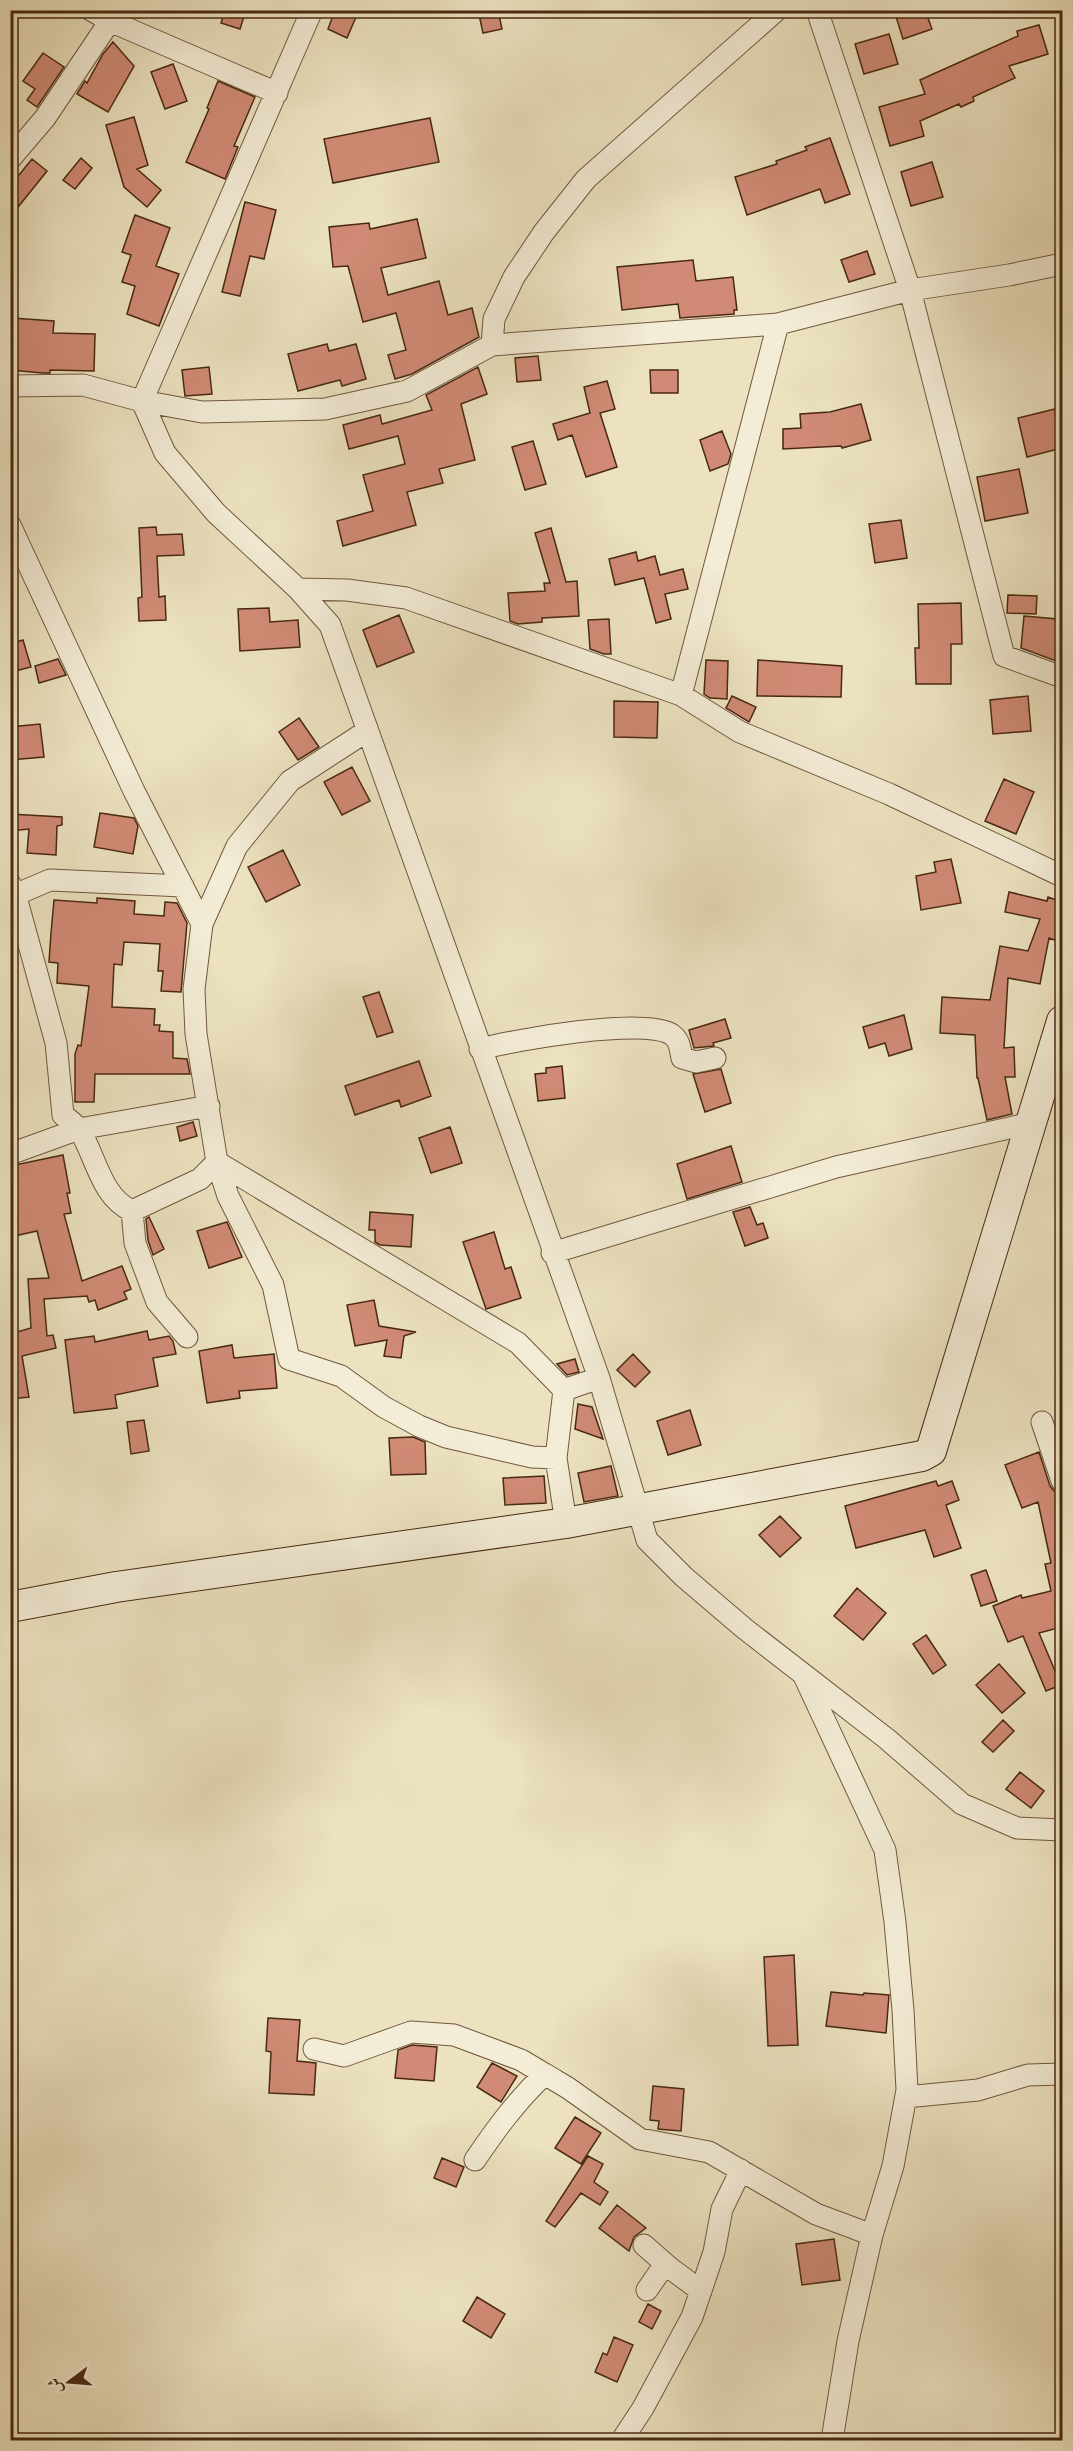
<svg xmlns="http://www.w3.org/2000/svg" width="1073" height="2451" viewBox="0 0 1073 2451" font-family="Alegreya,Amiri,serif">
	<rect width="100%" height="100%" fill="#ece2c0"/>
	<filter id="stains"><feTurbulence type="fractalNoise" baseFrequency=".00333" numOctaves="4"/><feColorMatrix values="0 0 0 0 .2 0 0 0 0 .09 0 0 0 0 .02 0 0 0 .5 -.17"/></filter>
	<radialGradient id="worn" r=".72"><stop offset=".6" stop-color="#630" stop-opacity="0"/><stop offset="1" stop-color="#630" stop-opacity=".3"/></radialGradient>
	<path fill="#d08a75" stroke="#482911" stroke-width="1.5" d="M225,10H246L240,29L221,23Z
		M335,10H359L347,38L328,29Z
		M478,10H498L502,29L483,33Z
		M894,10H925L932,29L903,39Z
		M1039,25L1048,54L1009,66L1015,78L973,97L974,101L961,107L959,104L920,121L924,136L890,146L879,107L925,94L920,80L1018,36L1017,31Z
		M889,34L898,64L864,74L855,44Z
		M113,42L134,66L108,112L77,94L85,81L87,83L103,54Z
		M43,53L64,67L37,107L27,100L35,89L23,81Z
		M173,64L187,101L165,109L151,72Z
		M218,81L255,97L234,146L238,147L225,179L186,162L209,109L207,108Z
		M134,117L148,165L137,169L161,190L147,207L124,187L106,125Z
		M430,118L439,162L333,183L324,139Z
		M830,138L850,194L825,203L820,189L747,215L735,177L777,164L776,161L807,150L805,147Z
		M81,158L92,168L75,189L63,180Z
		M32,159L47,171L10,217V186Z
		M932,162L943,197L911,206L901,172Z
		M245,202L276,210L264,259L250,256L240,296L222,292Z
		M135,215L170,228L156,266L179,274L159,326L127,314L135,286L122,282L131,255L122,252Z
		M417,219L426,258L381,268L388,295L439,281L448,315L472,308L479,337L412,374L395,379L388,355L406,350L396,313L363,322L348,266L333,267L329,227L369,223L370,229Z
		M867,251L875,274L849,282L841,260Z
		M693,260L696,281L733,277L737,310H734V314L680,318L678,304L622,310L617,267Z
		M12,318L54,321L53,333L95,334L94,371L50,370V373H43L10,370Z
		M327,344L329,351L356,344L366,379L342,386L340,380L298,391L288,354Z
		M538,356L541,380L517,382L515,358Z
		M209,367L212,394L185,396L182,370Z
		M478,367L487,394L461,404L475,460L439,469L443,483L407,492L416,525L343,546L337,521L373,511L363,475L405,464L398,436L349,449L343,425L380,415L382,424L432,410L426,395Z
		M650,370H678V393H651Z
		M607,381L615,409L600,413L617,467L586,477L572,435L558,440L553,424L590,413L584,387Z
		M861,404L871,440L842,448L841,446L783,449V429L801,428L800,414L830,412Z
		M1059,408L1062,421V448L1027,457L1018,418Z
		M722,431L731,454L728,464L710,471L700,440Z
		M533,441L546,484L525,490L512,447Z
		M1019,469L1028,513L985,521L977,477Z
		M901,520L907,558L875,563L869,524Z
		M156,527L157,535L182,534L184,555L157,556L159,597L165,596L166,620L139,621L138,598L142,597L139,528Z
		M551,528L566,582L577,581L579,616L542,618V622L518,624L510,621L508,593L545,591L544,583H550L535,533Z
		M636,552L638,561L655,556L660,575L683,569L688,589L665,594L671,619L656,623L644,578L615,585L609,559Z
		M1008,595L1037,596L1036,614L1007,613Z
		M961,603L962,644H951V684H916L915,648H919L918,604Z
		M269,608L270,622L298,620L300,647L240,651L238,609Z
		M399,615L414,652L377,667L363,630Z
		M1024,616L1057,619L1056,626L1062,627L1059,662L1021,648Z
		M609,619L611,654H604L590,649L588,620Z
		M23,640L31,667L15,671L10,654V644Z
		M58,659L66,675L39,683L35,666Z
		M706,660L728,661L727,699L710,698L704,694Z
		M758,660L842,666L841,697L757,696Z
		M732,696L756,707L749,722L726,708Z
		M1028,696L1031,731L993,734L990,700Z
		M614,701L658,702L657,738L614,737Z
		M299,718L319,747L298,760L279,732Z
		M40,724L44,757L10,760V727Z
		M352,767L370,801L342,815L324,782Z
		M1004,779L1034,792L1016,834L985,821Z
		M100,813L134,818L138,826L133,854L94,847Z
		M10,814L62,817V825L57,826L56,855L27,853L29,829L10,831Z
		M283,850L300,885L266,902L248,867Z
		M951,859L961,903L921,910L916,876L936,872L934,862Z
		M1009,892L1047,901L1048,897L1062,902V943L1049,938L1040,984L1008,978L1004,1048L1014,1047L1015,1077H1005L1012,1114L987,1120L978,1078H977L975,1035L940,1033L942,997L990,1000L1000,946L1028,951L1040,919L1005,912Z
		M97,898L135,901L134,914L164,916L165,902L177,903L187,923L181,992L161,991L163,971H158L160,944L124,942L122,965L114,964L112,1007L155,1009L154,1025H160L159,1031L173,1032V1058L187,1059L190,1074H95L94,1102H75V1054L78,1045L81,1046L89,986L57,983L58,963L49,962L51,933L54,900L97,903Z
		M379,992L393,1032L377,1037L363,997Z
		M904,1015L912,1049L889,1056L885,1043L869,1048L863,1027Z
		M725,1019L731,1038L713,1043L714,1046L694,1048L689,1030Z
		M419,1061L431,1096L401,1107L399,1100L355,1115L345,1086Z
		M562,1066L565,1098L538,1101L535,1074L546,1073V1068Z
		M721,1069L731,1103L705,1112L693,1074Z
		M193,1122L197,1136L180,1141L177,1127Z
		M450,1127L462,1163L431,1173L419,1138Z
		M731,1146L742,1182L687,1199L677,1164Z
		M63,1155L70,1193H67L71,1213L64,1214L82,1281L122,1266L131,1289L124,1292L127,1299L98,1310L95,1300L89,1302L87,1296L44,1299L47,1336L53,1335L56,1348L22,1356L29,1397L10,1399V1334L31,1328L28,1279L49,1278L37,1231L10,1237V1166Z
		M750,1207L757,1225L763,1223L768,1238L745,1246L733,1212Z
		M370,1212L413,1215L411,1247L380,1245L375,1242V1230H369Z
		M149,1217L164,1249L153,1255L148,1240L146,1219Z
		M227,1222L242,1257L209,1268L197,1231Z
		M494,1232L505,1269L511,1267L521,1298L486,1309L463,1242Z
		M374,1300L379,1326L416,1332L404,1336L401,1358L384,1356L387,1340L355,1346L347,1305Z
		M147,1331L149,1340L169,1336L173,1341L176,1354L153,1358L158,1386L115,1395L117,1408L74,1413L65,1340L94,1336L95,1342Z
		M232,1345L234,1358L274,1354L277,1388L239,1391L240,1398L207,1403L199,1351Z
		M633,1354L650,1372L635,1387L617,1370Z
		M575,1359L579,1372L567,1375L557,1364Z
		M578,1404L592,1407L603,1439L575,1429Z
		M690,1410L701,1445L668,1455L657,1421Z
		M144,1420L149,1451L131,1454L127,1422Z
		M413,1437L425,1442L426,1474L391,1475L389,1438Z
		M1039,1452L1050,1486L1054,1491L1062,1493V1627L1039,1633L1061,1685L1046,1691L1023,1636L1008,1642L993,1606L1021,1595L1022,1598L1051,1591L1045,1564L1051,1563L1038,1502L1022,1508L1005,1465Z
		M611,1466L618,1496L584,1502L578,1473Z
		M544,1476L546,1503L505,1505L503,1478Z
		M936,1481L938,1486L952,1481L959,1500L946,1505L961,1548L934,1557L925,1530L856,1548L845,1506Z
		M780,1516L801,1538L780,1557L759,1535Z
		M986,1570L997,1601L981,1606L971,1575Z
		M857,1588L886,1613L863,1640L834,1616Z
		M926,1635L946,1665L933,1674L913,1644Z
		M999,1664L1025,1693L1002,1713L976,1685Z
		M1003,1720L1014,1731L993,1752L982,1742Z
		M1020,1772L1044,1791L1031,1808L1006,1789Z
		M794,1955L798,2045L768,2046L764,1957Z
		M831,1992L863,1995L864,1993L889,1995L886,2033L826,2026Z
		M268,2018L300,2020L297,2061L316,2063L314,2095L269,2093L271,2052L266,2051Z
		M412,2045L437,2047L434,2081L395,2078L398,2050Z
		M492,2063L517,2076L501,2102L477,2087Z
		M653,2086L684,2089L681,2131L658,2129L659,2121L650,2120Z
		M575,2117L601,2133L581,2164L555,2148Z
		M588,2156L603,2164L594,2182L608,2192L600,2205L581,2193L555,2227L546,2221Z
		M442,2158L464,2167L456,2187L434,2178Z
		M617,2205L646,2228L634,2237L629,2251L599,2228Z
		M834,2239L840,2280L802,2285L796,2244Z
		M477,2297L505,2314L491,2338L463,2321Z
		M648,2304L661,2311L652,2329L639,2322Z
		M614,2337L633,2345L617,2382L595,2372L603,2353L607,2355Z"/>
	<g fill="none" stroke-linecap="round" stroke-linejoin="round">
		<g stroke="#71573d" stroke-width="23">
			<path id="street" d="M91,10L110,21L277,93
				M312,10L142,401L202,412L325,409L407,391L492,345L778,324L910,290L1009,275L1062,264
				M817,10L910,290L1004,656L1062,677
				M10,159L45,118L110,21L114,10
				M492,345L494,319L514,277L544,232L586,179L777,10
				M10,386L83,385L142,401L165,453L216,513L298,589L330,625L599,1378L647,1540L684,1577L745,1629L887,1739L962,1804L1017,1828L1062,1830
				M10,525L134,791L202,924
				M298,589L347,590L406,598L681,695L740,732L889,794L1062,876
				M681,695L778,324
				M367,731L290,781L237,846L202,924L194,989L196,1034L217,1162L228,1196L273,1285L289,1359L341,1376L384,1407L419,1426L446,1437L532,1457L556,1458
				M10,884L16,897L56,1043L63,1115C68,1119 76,1124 80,1131C96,1157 101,1197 132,1211L135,1243L157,1302L187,1337
				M10,897L50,880L183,886
				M480,1049C515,1040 642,1017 671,1034C680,1040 680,1049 682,1058L696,1062L715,1058
				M10,1154L79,1129L209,1106
				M217,1162L518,1343L564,1390L599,1378
				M132,1211L200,1179L217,1162
				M552,1253L836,1167L1031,1123
				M564,1390L556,1458L566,1523
				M1042,1422L1062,1481
				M804,1676L885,1850L895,1922L903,2010L907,2090L893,2166L872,2235L848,2341L832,2440
				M314,2049L344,2056L411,2032L454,2035L521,2060L568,2088L640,2139L709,2152L816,2214L872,2235
				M906,2097L978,2090L1028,2075L1062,2074
				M475,2160C496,2129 517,2100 545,2074L555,2080
				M644,2245L670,2268L701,2291
				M647,2290L665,2264
				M622,2440L643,2408L692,2317L714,2252L722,2209L741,2170"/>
		</g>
		<g stroke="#482911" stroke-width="32">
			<path id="secondary" d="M10,1607L116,1587L566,1523L922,1456L931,1451L1062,1021"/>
		</g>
		<use href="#street" stroke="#f3ecd6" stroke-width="21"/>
		<use href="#secondary" stroke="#f3ecd6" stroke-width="30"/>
	</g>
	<rect width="1073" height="2451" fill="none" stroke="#ece2c0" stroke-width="36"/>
	<rect x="12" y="12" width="1049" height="2427" fill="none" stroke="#482911" stroke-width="3"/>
	<rect x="18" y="18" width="1037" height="2415" fill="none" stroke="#482911" stroke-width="1.5"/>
	<g transform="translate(69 2382) rotate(254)" stroke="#f3ecd6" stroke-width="4.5" paint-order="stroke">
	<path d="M0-4.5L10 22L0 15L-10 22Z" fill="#482911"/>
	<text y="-9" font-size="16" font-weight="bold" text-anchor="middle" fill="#482911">ش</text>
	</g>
	<rect width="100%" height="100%" filter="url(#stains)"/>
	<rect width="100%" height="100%" fill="url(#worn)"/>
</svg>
